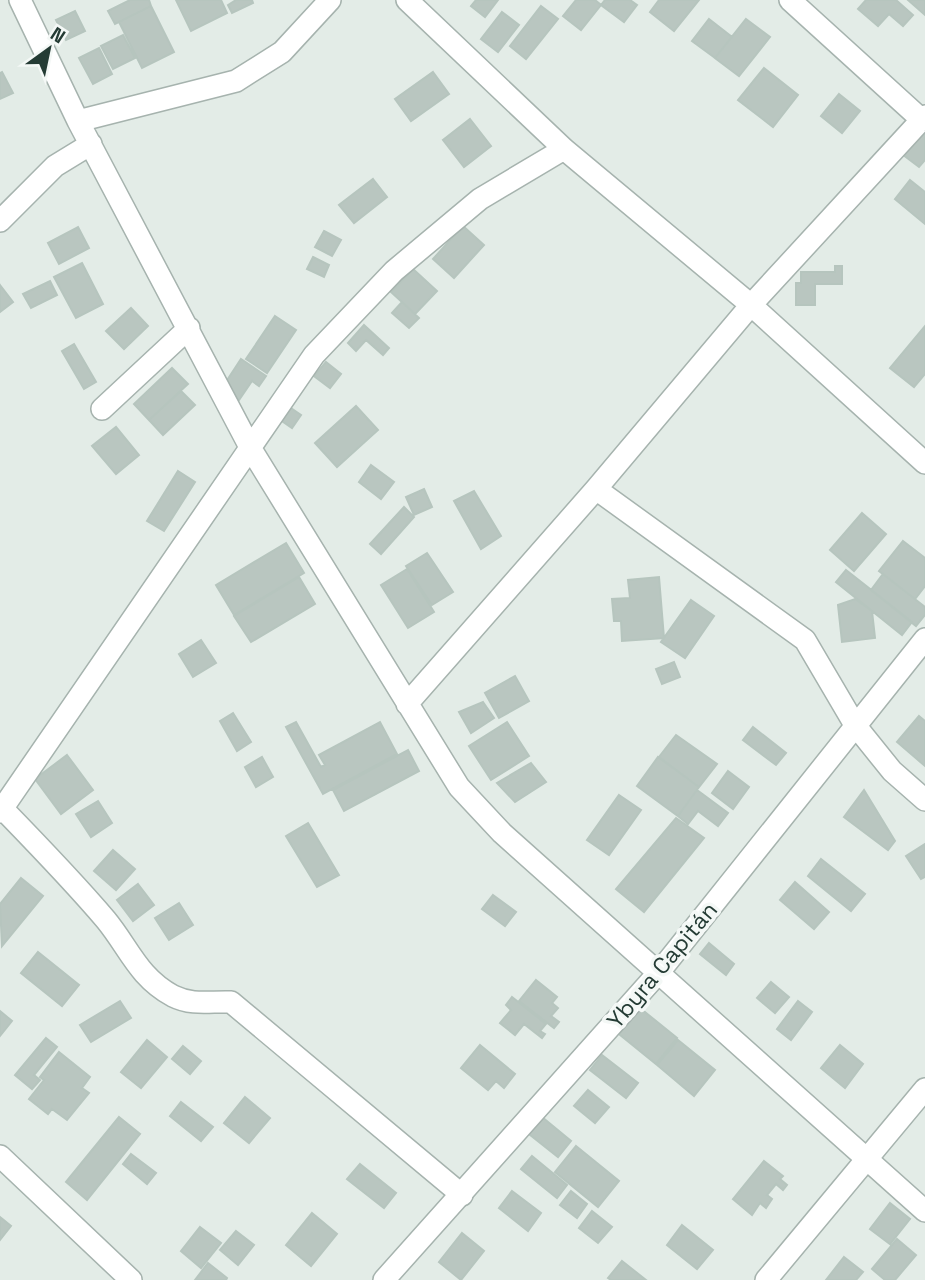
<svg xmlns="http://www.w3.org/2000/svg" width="925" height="1280" viewBox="0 0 925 1280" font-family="'Space Grotesk',sans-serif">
	<rect width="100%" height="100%" fill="#e3ece7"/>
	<path fill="#b9c6c0" stroke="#b6c5be" stroke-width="2" d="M130,0H149L151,6L115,24L108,11Z
		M176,0H221L227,13L191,31Z
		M236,0H252L253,3L232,13L228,5Z
		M476,0H498L485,17L471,6Z
		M576,0H595L601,5L581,30L563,16Z
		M605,0H630L637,5L624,22L601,5Z
		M659,0H699L674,31L650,12Z
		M866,0H896L913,15L903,26L889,14L878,26L858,9Z
		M908,0H925V15Z
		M151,6L174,52L142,68L119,22Z
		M541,6L558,19L526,59L510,46Z
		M75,11L85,31L66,40L56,20Z
		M502,12L519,25L498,52L481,39Z
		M709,19L732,37L715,58L692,41Z
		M746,19L770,37L739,76L715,58Z
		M123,35L135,58L113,69L101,46Z
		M99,48L112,74L93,84L79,58Z
		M764,68L798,95L773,127L738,100Z
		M2,72L13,93L0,99V73Z
		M433,72L449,94L411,121L395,99Z
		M839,94L860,111L842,133L821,116Z
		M470,119L491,146L464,167L443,140Z
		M925,125V160L919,167L902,154Z
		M373,179L387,197L354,223L339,205Z
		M910,180L925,192V224L895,199Z
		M463,226L484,245L454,278L433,259Z
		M78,227L89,248L59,264L48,243Z
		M324,231L341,240L332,256L315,247Z
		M313,257L329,265L324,277L307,269Z
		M82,263L103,304L76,318L54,277Z
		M835,266H842V284H815V305H796V283H801V272H835Z
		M413,269L437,291L415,314L391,292Z
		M50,281L57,295L31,308L23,294Z
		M0,285L13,302L0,312Z
		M402,302L419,318L409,328L392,313Z
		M131,308L148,326L124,349L106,331Z
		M275,316L296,330L267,373L246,359Z
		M364,325L389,348L383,355L366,340L356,351L348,343Z
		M925,326V374L914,387L890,368Z
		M74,344L96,382L84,389L62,351Z
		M241,359L266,376L259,386L252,381L239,400L222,388Z
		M326,362L341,374L330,388L314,376Z
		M172,368L188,384L149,420L134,404Z
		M181,391L195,405L163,435L149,420Z
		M288,406L301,415L292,428L279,419Z
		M356,406L378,430L337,467L315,443Z
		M116,427L139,455L116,474L92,446Z
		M371,465L394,482L381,499L359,482Z
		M178,471L195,482L164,531L147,521Z
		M424,489L432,507L414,515L406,497Z
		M474,491L501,536L481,549L454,501Z
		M404,507L414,517L381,554L370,544Z
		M862,513L886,534L854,571L830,550Z
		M903,541L925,558V586L915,599L879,571Z
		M286,543L304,573L234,615L216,585Z
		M427,553L453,592L432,605L406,566Z
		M407,569L434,612L408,628L381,585Z
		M846,570L912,622L902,635L836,582Z
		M883,574L925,607V615L916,626L871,590Z
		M299,577L315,604L251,642L234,616Z
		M659,577L664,638L622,641L621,621H614L612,599L630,598L628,580Z
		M855,599L872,611L875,638L842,642L838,605Z
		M691,600L714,616L685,658L661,642Z
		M201,640L216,663L193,677L179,654Z
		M674,662L680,677L662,684L656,669Z
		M515,676L529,701L499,718L485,693Z
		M483,702L494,718L471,733L459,712Z
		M233,713L251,742L237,751L220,721Z
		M919,716L925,721V766L897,742Z
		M296,722L321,767L325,765L319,755L380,722L397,754L323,794L286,727Z
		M507,722L529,756L491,780L469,746Z
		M753,727L786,753L776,765L743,740Z
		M676,735L717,764L699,787L659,757Z
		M408,750L419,771L344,811L333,790Z
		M67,755L93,790L61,814L35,779Z
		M262,757L273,777L256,787L245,767Z
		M658,757L699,787L678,816L637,786Z
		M531,763L546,782L515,802L497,783Z
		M728,771L749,787L733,809L712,793Z
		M697,790L728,813L718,826L698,811L688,824L678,816Z
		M864,790L895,841L888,850L844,817Z
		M619,795L641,810L609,855L587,840Z
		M98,801L112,823L91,837L76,814Z
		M676,818L704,838L644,912L616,889Z
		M308,823L339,875L317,887L286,836Z
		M925,844V877L921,879L906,856Z
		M113,850L135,869L116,890L94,871Z
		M821,859L865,894L851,911L808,876Z
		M21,878L43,896L2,946L0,904Z
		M795,882L829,912L814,929L780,900Z
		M138,884L154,905L133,921L117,900Z
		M493,895L516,912L505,926L482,909Z
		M179,903L193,925L169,940L155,918Z
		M709,943L734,964L726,975L700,954Z
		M38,952L79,985L62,1006L21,973Z
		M536,980L557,997L552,1003L558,1008L551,1016L559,1022L554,1028L519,1001Z
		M771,982L789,997L775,1013L757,998Z
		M512,997L546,1024L540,1031L545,1034L542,1038L524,1024L515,1035L500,1023L511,1010L506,1005Z
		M120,1001L131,1018L91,1042L80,1025Z
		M798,1001L812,1012L791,1040L777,1029Z
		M640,1008L677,1038L656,1064L619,1034Z
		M0,1011L12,1021L0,1036Z
		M46,1038L57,1047L34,1075L40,1080L32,1089L15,1075Z
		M147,1040L167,1057L141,1088L121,1072Z
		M678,1040L715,1070L694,1096L657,1065Z
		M480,1045L515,1074L504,1088L496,1081L488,1090L461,1068Z
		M840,1045L863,1064L845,1088L821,1068Z
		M183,1046L201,1061L190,1074L172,1059Z
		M59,1052L90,1077L82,1088L89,1093L67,1120L52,1109L48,1114L29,1099L44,1080L40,1077Z
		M602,1055L638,1083L626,1098L590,1070Z
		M588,1090L609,1107L595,1123L574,1106Z
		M245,1097L270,1118L249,1143L224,1123Z
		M181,1102L213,1127L201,1141L170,1116Z
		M119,1117L140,1134L87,1200L66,1182Z
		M542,1117L571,1141L558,1157L529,1134Z
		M576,1146L619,1181L598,1207L555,1172Z
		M131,1154L156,1173L147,1184L123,1164Z
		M532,1156L567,1185L557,1198L521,1169Z
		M764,1161L783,1176L780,1179L787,1185L783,1190L776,1184L767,1195L772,1199L766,1208L760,1203L752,1215L733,1199Z
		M360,1164L396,1193L384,1208L347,1179Z
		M512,1191L541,1213L528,1231L499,1208Z
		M571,1191L587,1204L577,1218L560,1205Z
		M890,1203L910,1219L890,1244L870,1229Z
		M592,1211L612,1227L598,1243L579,1228Z
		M312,1213L337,1234L311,1266L286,1245Z
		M0,1217L11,1226L0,1240Z
		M682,1225L713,1250L697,1269L667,1245Z
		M200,1227L221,1243L201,1268L181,1251Z
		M236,1231L254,1245L238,1265L220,1250Z
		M462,1233L484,1251L461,1280L439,1262Z
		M897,1239L916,1255L895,1280H885L872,1269Z
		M844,1257L863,1272L856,1280H826Z
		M622,1261L646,1280H611L608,1278Z
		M208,1263L227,1278L226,1280H195Z"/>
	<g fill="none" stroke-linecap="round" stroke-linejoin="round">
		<g stroke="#a6b3ae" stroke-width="24">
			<path id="minor" d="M20,0L78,121L251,449L459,787L502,833L925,1211
				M407,0L564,149L751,305L925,463
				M790,0L922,120
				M78,121L236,81L282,52L330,0
				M0,221L55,166L91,144
				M102,409L189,328
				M596,489L805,640L855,725L892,771L925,800
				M407,704L596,489L751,305L925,116
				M0,806C36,843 73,881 106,920C129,948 138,977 173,996C193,1006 211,1001 231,1002L462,1195
				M0,812L314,355L394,271L480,199L564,149
				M0,1156L131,1280"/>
		</g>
		<g stroke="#a6b3ae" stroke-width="24">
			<path id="tertiary" d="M384,1280L660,971L925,639
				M766,1280L925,1089"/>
		</g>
		<use href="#minor" stroke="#fff" stroke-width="21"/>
		<use href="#tertiary" stroke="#fff" stroke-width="21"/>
	</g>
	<g text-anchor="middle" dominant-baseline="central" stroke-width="7" stroke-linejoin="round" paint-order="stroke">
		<g font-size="23" fill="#243b34" stroke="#f4f8f6">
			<text transform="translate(662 965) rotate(-50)">Ybyra Capitán</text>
		</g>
	</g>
	<g transform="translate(49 49) rotate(33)" stroke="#f4f8f6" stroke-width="5" paint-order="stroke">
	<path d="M0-5L12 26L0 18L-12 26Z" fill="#243b34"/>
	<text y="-10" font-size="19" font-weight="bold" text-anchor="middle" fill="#243b34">N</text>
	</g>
</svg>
